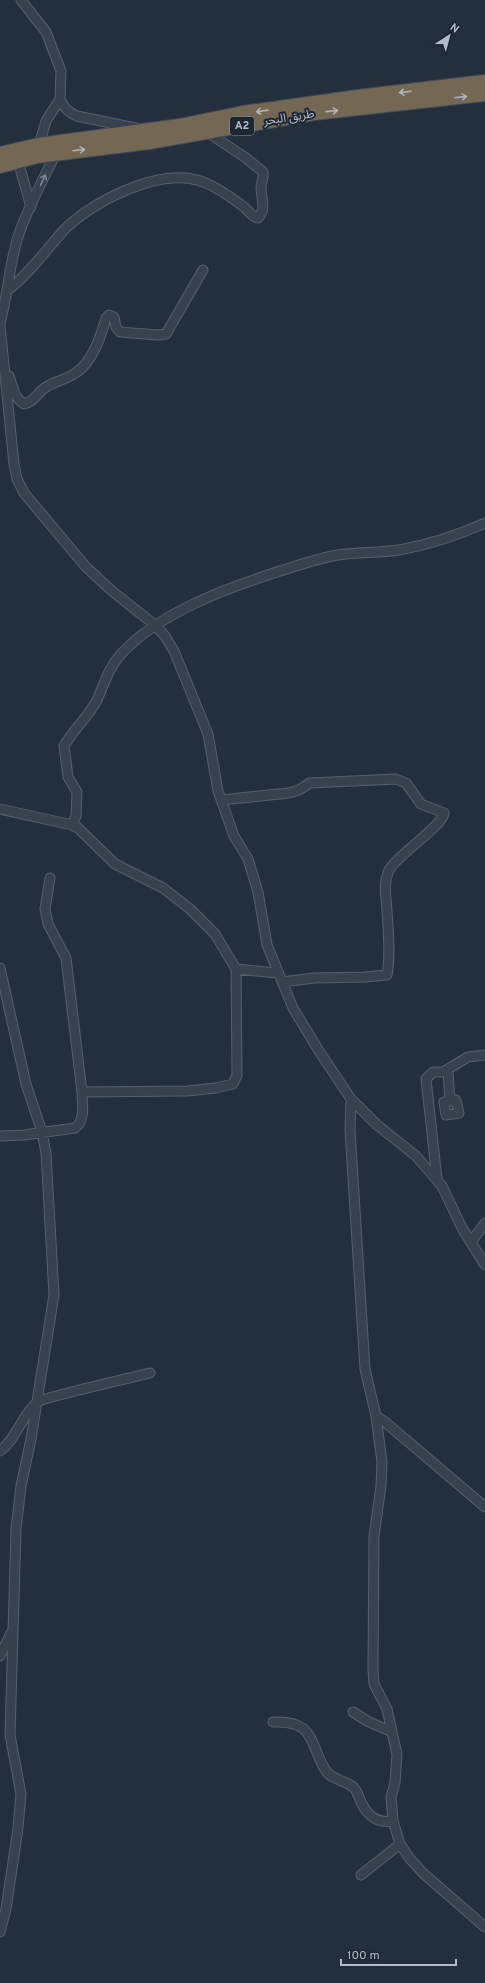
<svg xmlns="http://www.w3.org/2000/svg" width="485" height="1983" viewBox="0 0 485 1983" font-family="Overpass,'Noto Sans Arabic',sans-serif">
	<rect width="100%" height="100%" fill="#242f3e"/>
	<g fill="none" stroke-linecap="round" stroke-linejoin="round">
		<g stroke="#565f6c" stroke-width="11">
			<path id="minor" d="M21,0L46,32L61,71L60,99L46,121L39,145
				M60,99C64,108 68,112 77,116L140,129
				M18,161L31,207
				M8,290C30,273 46,250 64,230C91,202 157,169 197,180C212,184 231,197 244,207C249,211 251,216 258,218C267,208 261,199 261,188C261,182 264,178 263,172L246,158L207,132
				M0,323C8,295 9,265 18,237C27,209 43,180 56,153
				M0,325L14,464L17,479L24,493L86,567L112,591L156,626L165,636L174,651L208,734L218,791L234,836L248,859L258,892L267,945L293,1008L319,1051L351,1099L376,1124L416,1156L442,1186L462,1228L485,1265
				M9,376C13,387 14,398 24,404C34,402 38,392 46,387C56,381 68,379 77,372C93,361 101,336 106,318L109,315L114,317L116,327L120,332L158,335L166,334L203,270
				M221,800L289,793L299,790L310,783L396,779L406,783L421,804L444,813C443,826 398,854 389,870C383,883 386,896 387,910C388,930 391,955 387,975L365,977L314,978L282,982
				M0,809L72,825L78,828L115,864L163,888L190,909L215,934L236,969
				M72,825L76,816L77,792L68,777L64,746C73,730 87,718 96,702C104,686 108,668 121,654C160,612 227,588 280,571C299,565 319,558 338,555C358,552 379,553 399,550C428,545 458,535 485,523
				M50,878L45,909L48,924L66,958L82,1092
				M0,968L26,1084L42,1132L46,1153L54,1295L31,1439L21,1486L16,1529L10,1735L21,1794L18,1828L6,1909L0,1932
				M443,1072L468,1057L485,1055
				M351,1099L350,1130L365,1369L376,1416
				M0,1136L24,1135L75,1128C86,1120 82,1104 82,1092L187,1091L216,1088L233,1084L237,1075L236,969L277,973
				M437,1179L426,1079L433,1072H448L450,1101L456,1100L459,1113L446,1115L444,1102L450,1101
				M471,1242L485,1223
				M0,1451C17,1438 21,1417 37,1402C42,1398 134,1377 150,1373
				M0,1656L11,1633
				M353,1712L367,1721L392,1732L397,1754L395,1783L391,1797L393,1821
				M273,1722C316,1720 309,1744 326,1771C332,1780 345,1780 353,1787C356,1789 357,1793 359,1797C365,1813 374,1824 393,1821L400,1844
				M392,1732L387,1709L374,1684L373,1669L374,1536L381,1486L382,1462L376,1416L385,1422L485,1507
				M361,1875L400,1844L410,1859L424,1874L485,1927"/>
		</g>
		<g stroke="#434c59" stroke-width="16">
			<path id="highway" d="M0,154L39,145L180,126L243,113L358,97L485,82
				M0,166L37,156L149,142L314,113L485,94"/>
		</g>
		<use href="#minor" stroke="#38414e" stroke-width="9"/>
		<use href="#highway" stroke="#746855" stroke-width="14"/>
	</g>
	<defs><path id="oneway-shaft" d="M-6 0H5M1.5-3L5.5 0L1.5 3" fill="none" stroke-width="1.6" stroke-linecap="round" stroke-linejoin="round"/></defs>
	<g stroke="#aeb4bd">
		<use href="#oneway-shaft" transform="translate(405 92) rotate(173)"/>
		<use href="#oneway-shaft" transform="translate(461 97) rotate(-7)"/>
		<use href="#oneway-shaft" transform="translate(262 111) rotate(172)"/>
		<use href="#oneway-shaft" transform="translate(332 111) rotate(-6)"/>
		<use href="#oneway-shaft" transform="translate(79 150) rotate(-7)"/>
	</g>
	<use stroke="#7c8592" href="#oneway-shaft" transform="translate(43 180) rotate(-65)"/>
	<g text-anchor="middle" dominant-baseline="central" stroke-width="4" stroke-linejoin="round" paint-order="stroke">
		<rect fill="#1d2633" stroke="#878f9c" stroke-width="1" x="230" y="117" width="24" height="18" rx="3"/>
		<g font-size="11" font-weight="bold" fill="#b4bcc9">
			<text x="242" y="126">A2</text>
		</g>
		<g font-size="12" fill="#b4bcc9" stroke="#1d2633">
			<text transform="translate(289 118) rotate(-9)">طريق البحر</text>
		</g>
	</g>
	<g transform="translate(449 36) rotate(36)" stroke="#1d2633" stroke-width="3" paint-order="stroke">
	<path d="M0-3L7 15L0 10L-7 15Z" fill="#b4bcc9"/>
	<text y="-6" font-size="11" font-weight="bold" text-anchor="middle" fill="#b4bcc9">N</text>
	</g>
	<path d="M341 1959v6h115v-6" fill="none" stroke="#b4bcc9" stroke-width="2"/>
	<text x="347" y="1959" font-size="12" fill="#b4bcc9" stroke="#1d2633" stroke-width="3" paint-order="stroke">100 m</text>
</svg>
